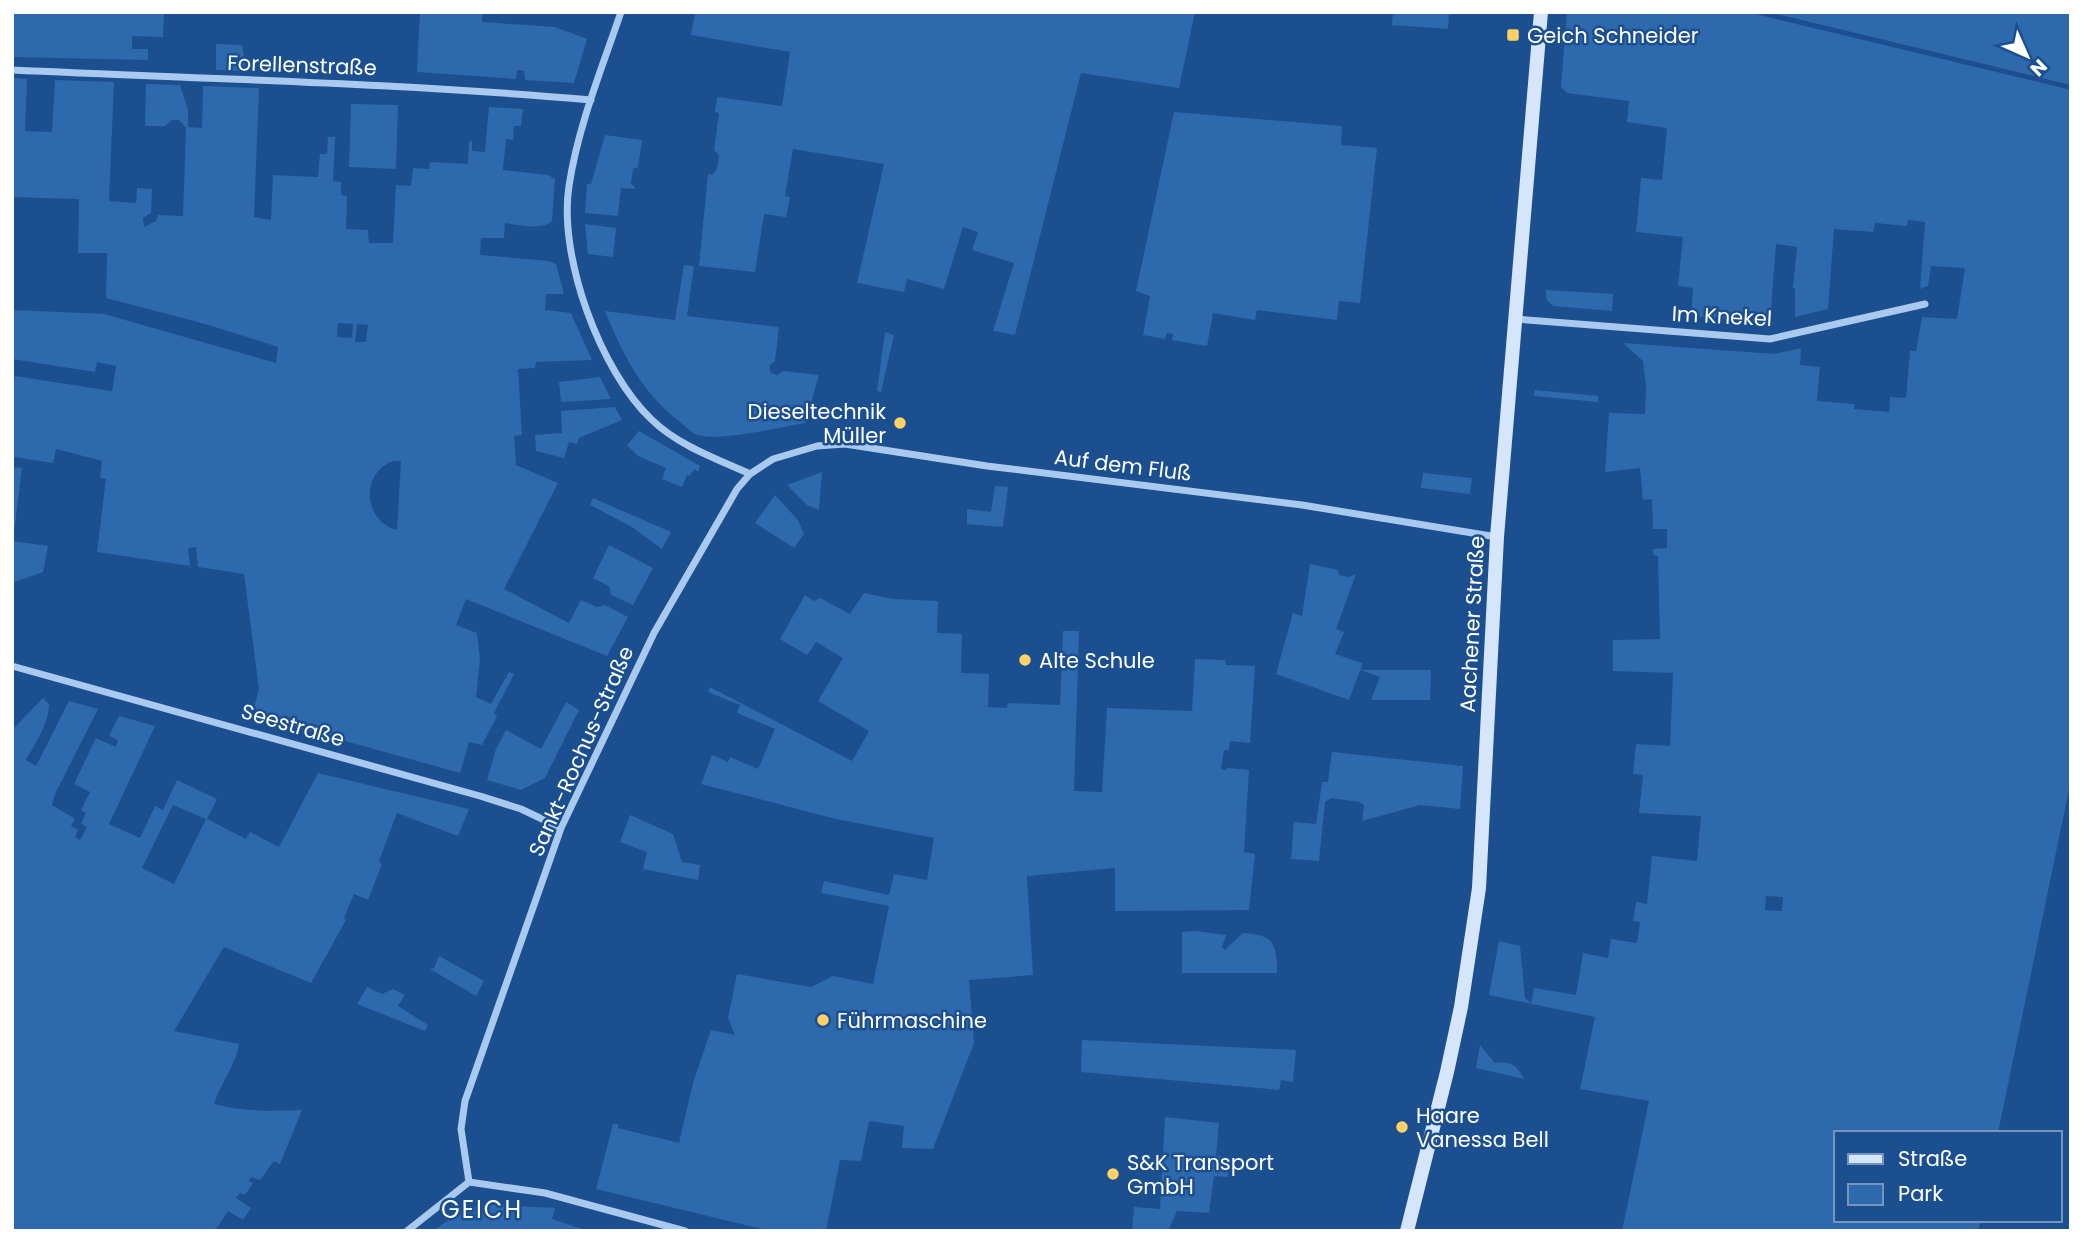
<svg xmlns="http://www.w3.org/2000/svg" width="2083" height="1243" viewBox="0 0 2083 1243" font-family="Poppins,sans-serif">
	<rect width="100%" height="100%" fill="#1b4f8f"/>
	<path fill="#2e69ad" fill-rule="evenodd" d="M12,12H164L163,37L132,36V49H148V60L12,57Z
		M420,12H482V22L555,27L587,39L574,83L525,80L524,71L517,70L516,79L417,72Z
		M695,12H1195L1179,88L1081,73L1015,335L993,331L1014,263L972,250L978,232L963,227L944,289L907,279L904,292L857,283L884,164L793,149L785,196L790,197L786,217L764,214L755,272L699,266L708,174L712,175L717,169L719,155L714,150L719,113L715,112L717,97L782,106L790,52L691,35Z
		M1393,12H1449L1448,29L1392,25Z
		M1567,12H1747L2071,90V780L1998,1133H1836V1220H1981L1978,1231H1622L1649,1101L1580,1089L1595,1017L1489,995L1499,941L1520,946L1525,998L1531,1003L1534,988L1576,995L1583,953L1608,958L1611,939L1637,943L1640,922L1633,921L1636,902L1647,904L1652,856L1697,861L1701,816L1639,813L1643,775L1633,774L1636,744L1670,746L1673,673L1613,671V640L1660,639L1658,556L1653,555V549L1667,548V529H1653L1652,499L1643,500L1640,468L1605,472L1609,413L1645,414L1646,386L1643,361L1623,343L1775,354L1801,348L1800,365L1820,367L1817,401L1854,404V409L1889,412L1890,397L1906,398L1910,351H1916L1922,317L1957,319L1965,268L1931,266L1928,286L1920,289L1925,222L1908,220L1907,226L1875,223L1873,232L1834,229L1828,309L1795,317V289L1793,288L1797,247L1776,244L1770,322L1691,316L1693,288L1678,286L1683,237L1636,232L1641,178L1662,180L1667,128L1627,122L1629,101L1567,93L1561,87ZM1766,896L1783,897L1782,911L1765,910Z
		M1769,12H2071V85Z
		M216,44L242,45L246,71L216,70Z
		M12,78L27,79L25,131L52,132L55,80L114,82L109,201L136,203L137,188L152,189L151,213L143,218L144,227L156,221L158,215L183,216L186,128L179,120H172L165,126H145L146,84L180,85L188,110V127L202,128L203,86L259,88L254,217L271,220L273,175L318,177L320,154H327L328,137H335L333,181L341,182V195L347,196L346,229L368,230L369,243H393L396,185L411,186L413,168L429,169L430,162L468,164L469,142L472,141V151L485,152L489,107L523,109L521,126H514L513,140L506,139L503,170L548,175L555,179L552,221C540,231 520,225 505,223L504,238H481L480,255L549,261L556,264L564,294H546L545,310L571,313L592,360L536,362L535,368L518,369L522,435L514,436L516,465L558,483L504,589L569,623L581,600L597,607L605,605L628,617L607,656L466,599L456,625L477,633L480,659L476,697L491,704L509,672L514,674L494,713L497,716L482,745L469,742L460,773L252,715L259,689L244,574L198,567L196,547L188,548L190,566L97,552L106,479L100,478L102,461L56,449L53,463L15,457L12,460V391L15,376L112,391L116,366L97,362L95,372L12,359V310L104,314L276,363L278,347L209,325L106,298L107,253H78L79,199L12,197ZM338,323L353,324L352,338L337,337ZM357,324L368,325L366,342H355ZM393,461H401L397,530C363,521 360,473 393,461Z
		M351,104L398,105L396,169L349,167Z
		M1174,112L1342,126L1341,145L1377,148L1360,303L1339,301L1337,320L1257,310L1255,320L1213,313L1207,346L1172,340L1173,334L1167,333L1165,339L1143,335L1150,296L1136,291Z
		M605,135L642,140L638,167L633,169L631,183L636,189L621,188L618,216L585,213L587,184H591Z
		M585,224L616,228L613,257L588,254Z
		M684,265L694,266L687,316L779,327L775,361L769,366L771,373L777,375L783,371L819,375L805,423C781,427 719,442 698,435C691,433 685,426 680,422C642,393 623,355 605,311L675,320Z
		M1546,290L1613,294L1612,311L1553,306L1546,299Z
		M885,332L894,335L881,392L877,391Z
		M600,377L611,399L561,402L559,382Z
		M1535,390L1598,396V402L1534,396Z
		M615,407L622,420L579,438L577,444L569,442L564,458L536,451L535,435L562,433L561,411Z
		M639,431L700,466L698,472L694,469L690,476L687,475L682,487L662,479L666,468L638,456L627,445Z
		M12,467L22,468L13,541L48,546L43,572L12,583Z
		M822,472L819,510L807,505L787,485Z
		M1423,473L1472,478L1470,494L1421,488Z
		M995,486L1008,487L1003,527L967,524V509L991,512Z
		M775,495L798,520L804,534L794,548L755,523Z
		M593,498L671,532L662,549L632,527L590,505Z
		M609,545L653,568L633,605L611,595L609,586L593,578Z
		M1310,564L1338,570L1339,575L1349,577L1356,574L1336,629L1344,632L1335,654L1362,663L1361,670H1431L1430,700H1371L1380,677L1360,670L1349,700L1276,674L1293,613L1302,616Z
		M864,593L893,599L938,601L937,633L962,634L961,673L989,674L988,707L1007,708L1008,703L1060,705L1063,631H1079L1074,791L1102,792L1107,708L1192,711L1195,659L1225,660L1226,665L1255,666L1250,743L1230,741L1229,750H1224L1221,769L1227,770V768L1249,770L1244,852L1255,854L1249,910L1115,911V868L1027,876L1033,975L969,980L974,1043L933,1149L902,1148L904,1126L869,1121L861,1161L840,1160L826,1231H770L596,1189L613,1124H618V1128L679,1143L693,1083L711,1030L735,1035L728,1018L737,974L811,987L833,976L873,984L889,906L821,893L824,881L889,895L894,874L927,880L934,838L836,819L701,784L712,755L728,762L730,757L758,769L775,729L737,713L740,705L708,692L710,687L852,761L869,731L818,701L843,658L816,642L807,655L780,639L805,595L814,601L820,598L850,614Z
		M43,698L49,704C49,723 35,744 26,760L36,766L69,701L98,709L55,794L52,805L75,819L71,826L78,830L75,837L80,840L87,827L81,824L86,813L81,810L90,792L74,784L96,738L116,747L118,740L109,736L119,716L155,726L109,824L140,838L155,806L163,810L177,780L217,799L207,819L246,839L250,832L279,847L318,773L469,809L458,836L397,813L379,861L382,864L368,900L354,894L344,918L346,920L311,983L224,947L174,1031L239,1044C236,1065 221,1082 214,1104C244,1112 272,1111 302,1110L280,1164L274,1161L260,1180L251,1177L249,1181L253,1183L245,1195L240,1193L236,1198L251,1208L243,1220L228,1211L215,1231H12V730ZM173,805L206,819L174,884L142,868Z
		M566,702L579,710L545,778L521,790L487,780L496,749L506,730L541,749Z
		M1332,752L1463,766L1460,809L1420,805L1362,821L1364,805L1359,802L1331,798L1325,802L1319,861L1291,859L1294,822L1316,824L1322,782H1328Z
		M630,815L673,834L682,862L700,865L698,880L643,869L647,852L620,842Z
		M1195,931L1226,935L1222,947L1225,950L1243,933C1274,935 1277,943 1277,973H1182V932Z
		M439,956L484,981L476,996L430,969L434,968Z
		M367,987L382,994L393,989L405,995L398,1006L428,1025L425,1031L357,1004Z
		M1082,1040L1296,1050L1293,1082L1281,1080L1279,1090L1081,1072Z
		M1480,1045L1495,1063C1511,1061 1517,1065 1524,1079L1476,1068Z
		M1165,1117L1219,1123L1216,1156L1229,1157L1228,1177L1214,1176L1209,1213L1177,1211L1168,1231H1132L1134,1207L1160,1209Z
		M483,1204L555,1208L552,1219L588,1231H432L463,1211Z"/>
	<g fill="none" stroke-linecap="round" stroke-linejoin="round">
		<path stroke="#a9c9ee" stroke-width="7" d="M621,12C602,68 578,126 569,186C558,256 600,371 652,420C679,446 717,459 750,474
			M12,70C205,79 398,83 591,100
			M1515,319L1770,339L1925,304
			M12,666L480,796L521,809L561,828
			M469,1182L461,1129L465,1101L561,828L654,633L737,489L750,474L773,459L817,446L845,444L987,466L1302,505L1497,537
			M469,1182L545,1193L685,1231
			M407,1231L469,1182"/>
		<path stroke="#d6e6fa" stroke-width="14" d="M1407,1231L1447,1072L1461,1007L1479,888L1497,537L1541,12"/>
	</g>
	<g fill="#ffd166" stroke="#1b4f8f" stroke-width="2.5">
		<rect x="1506" y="28" width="14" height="14" rx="3.5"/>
		<circle cx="900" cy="423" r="7"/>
		<circle cx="1025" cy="660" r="7"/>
		<circle cx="823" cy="1020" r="7"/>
		<circle cx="1402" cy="1127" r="7"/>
		<circle cx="1113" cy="1174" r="7"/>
	</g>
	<g text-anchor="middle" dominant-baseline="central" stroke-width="5" stroke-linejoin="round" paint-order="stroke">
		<g font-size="21" fill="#fff" stroke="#1b4f8f" text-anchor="start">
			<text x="1527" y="35">Geich Schneider</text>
			<text x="886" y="411" text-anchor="end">Dieseltechnik<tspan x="886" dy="24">Müller</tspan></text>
			<text x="1039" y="660">Alte Schule</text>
			<text x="837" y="1020">Führmaschine</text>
			<text x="1416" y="1115">Haare<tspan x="1416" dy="24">Vanessa Bell</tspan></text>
			<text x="1127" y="1162">S&amp;K Transport<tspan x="1127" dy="24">GmbH</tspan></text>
		</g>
		<g font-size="21" fill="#fff" stroke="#1b4f8f">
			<text transform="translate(302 65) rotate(2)">Forellenstraße</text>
			<text transform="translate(1722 316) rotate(3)">Im Knekel</text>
			<text transform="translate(1123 465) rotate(7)">Auf dem Fluß</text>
			<text transform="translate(1472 624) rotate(-87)">Aachener Straße</text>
			<text transform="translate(293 725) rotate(16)">Seestraße</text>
			<text transform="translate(581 751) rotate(-66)">Sankt-Rochus-Straße</text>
		</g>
		<g font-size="24" letter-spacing="2" fill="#fff" stroke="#1b4f8f">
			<text x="482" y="1209">GEICH</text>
		</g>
	</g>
	<rect width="2083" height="1243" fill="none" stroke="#ffffff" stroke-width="28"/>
	<rect x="1834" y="1131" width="228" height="91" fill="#1b4f8f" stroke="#7695bc" stroke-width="2"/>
	<rect x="1848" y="1154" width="35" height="10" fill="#d6e6fa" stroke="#7695bc" stroke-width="2"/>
	<text x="1898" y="1166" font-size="21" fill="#ffffff">Straße</text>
	<rect x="1848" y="1184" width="35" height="21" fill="#2e69ad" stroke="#7695bc" stroke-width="2"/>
	<text x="1898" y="1201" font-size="21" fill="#ffffff">Park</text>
	<g transform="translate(2027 56) rotate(135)" stroke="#1b4f8f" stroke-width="5" paint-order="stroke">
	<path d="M0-5L12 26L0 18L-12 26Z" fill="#ffffff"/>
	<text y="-10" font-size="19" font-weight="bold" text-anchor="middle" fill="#ffffff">N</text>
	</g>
</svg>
